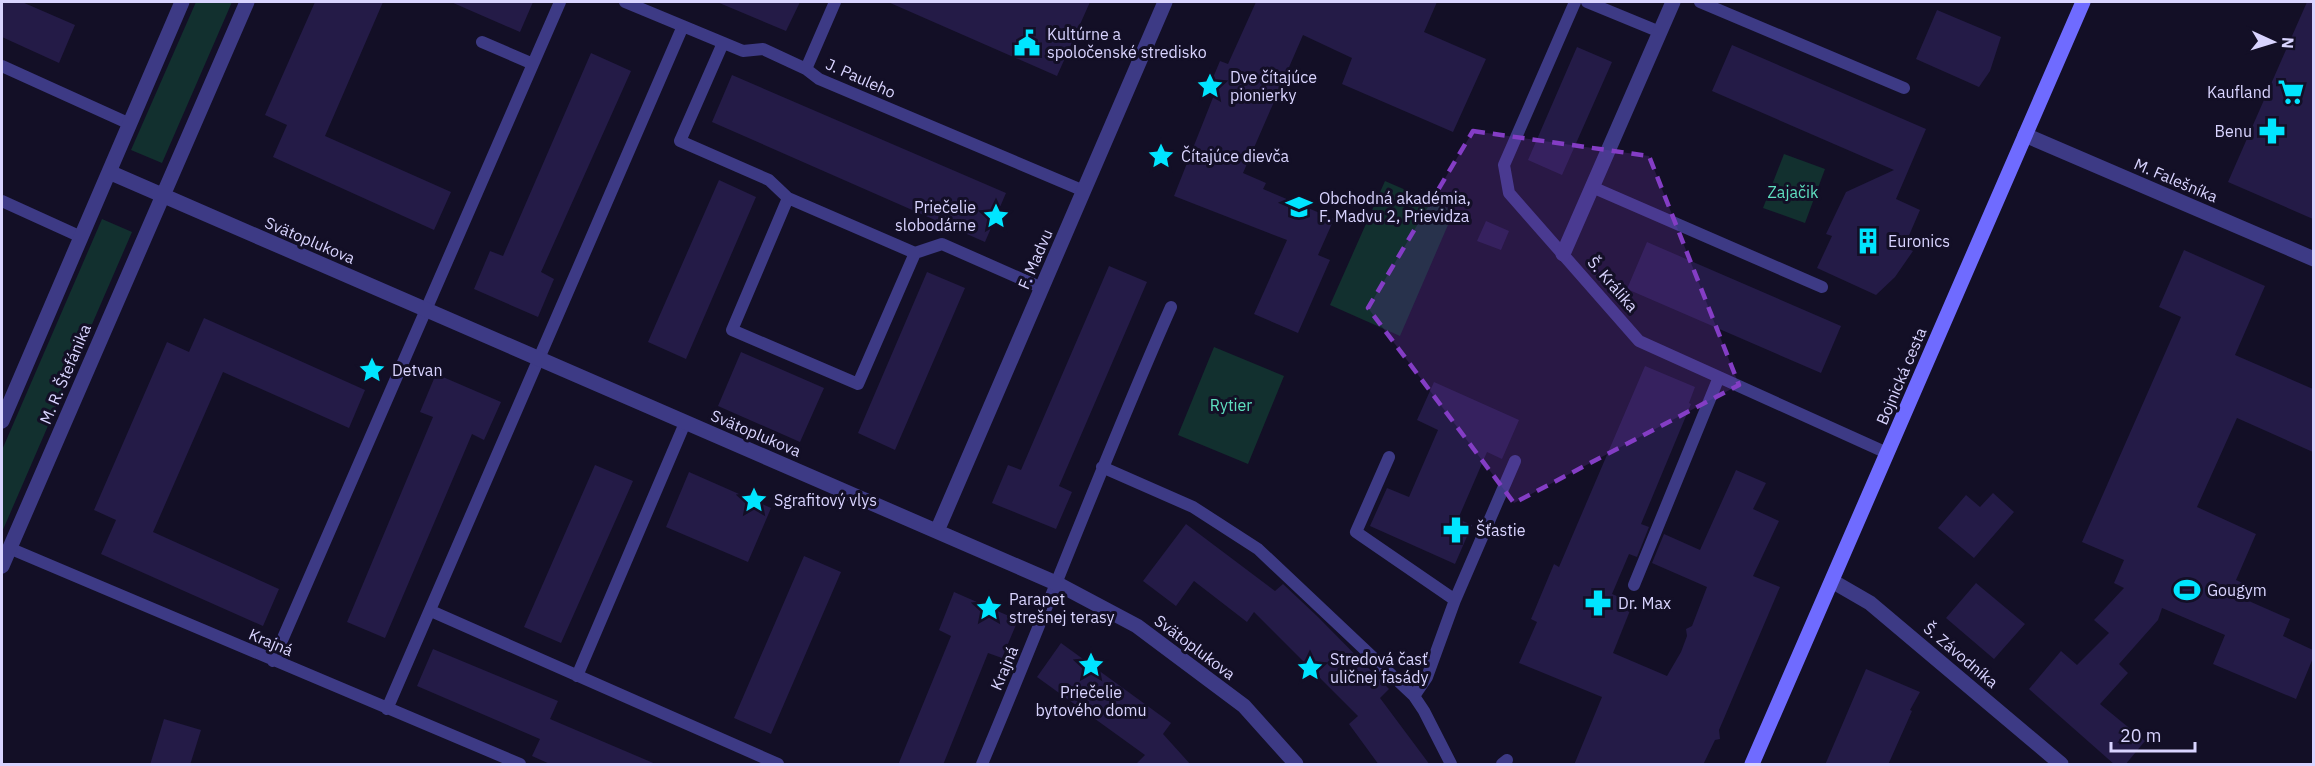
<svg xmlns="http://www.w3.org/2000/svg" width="2315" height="766" viewBox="0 0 2315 766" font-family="'IBM Plex Sans',sans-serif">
	<rect width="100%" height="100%" fill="#130f26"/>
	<path fill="#12302f" d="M196,2H232L162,163L131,150Z
		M1784,154L1825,169L1805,223L1763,208Z
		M1385,181L1454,211L1400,336L1330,305Z
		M102,219L132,232L2,532V450Z
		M1214,347L1284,376L1248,464L1178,435Z"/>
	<path fill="#241b47" d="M2,2H22L75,25L59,63L2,37Z
		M315,2H383L325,136L451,192L434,230L273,157L287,125L265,115Z
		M451,2H533L520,32Z
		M717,2H800L786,31Z
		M888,2H1090L1057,76Z
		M1256,2H1437L1424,32L1486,59L1453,132L1342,84L1352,58L1303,35L1243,173L1266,183L1263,189L1334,219L1318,255L1330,260L1298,333L1254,314L1287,240L1174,196L1214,95L1207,92L1220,61L1228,64Z
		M2307,2H2313V219L2228,182Z
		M1937,10L2001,37L1990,71L1979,87L1916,59Z
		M1732,45L1926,129L1896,199L1920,210L1904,247L1913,251L1895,277L1876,295L1817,268L1832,236L1826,234L1846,192L1894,170L1712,91Z
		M1577,47L1612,62L1562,175L1528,160Z
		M591,53L631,71L541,272L554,279L538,317L474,289L490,251L503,256Z
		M732,75L1006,193L985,242L712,122Z
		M719,180L756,197L686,359L648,342Z
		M1486,221L1509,231L1501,250L1477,241Z
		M1647,242L1841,326L1821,373L1627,289Z
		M2184,250L2265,286L2235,355L2313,389V452L2237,418L2197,507L2256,534L2236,580L2247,585L2242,598L2290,619L2283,636L2313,650V658L2296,699L2213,664L2225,635L2162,608L2158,620L2119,664L2128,673L2100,704L2145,741L2125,765H2115L2029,689L2061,651L2077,665L2109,633L2094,620L2124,588L2114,583L2124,560L2082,542L2181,317L2159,307Z
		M1109,266L1147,282L1059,486L1072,492L1056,529L992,503L1008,465L1021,470Z
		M927,272L965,288L895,450L858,433Z
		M204,318L365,390L349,428L223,372L153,532L279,589L263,626L101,554L116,520L94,510L167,342L189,352Z
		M741,352L824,388L800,442L718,406Z
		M1645,366L1695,387L1689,403L1691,404L1641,524L1649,527L1637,557L1629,554L1612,594L1633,603L1613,653L1667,676L1681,652L1687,636L1686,629L1692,626L1707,587L1652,563L1664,534L1700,550L1736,470L1766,483L1753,509L1779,521L1753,576L1780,587L1719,730L1720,739L1715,740L1703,765H1574L1602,697L1519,663L1537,622L1531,619L1554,564L1559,567Z
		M436,374L501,402L484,440L472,434L385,638L347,622L433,417L420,412Z
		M1434,382L1519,420L1502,459L1487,452L1458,519L1472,525L1455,564L1370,526L1387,488L1409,497L1438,430L1417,420Z
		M595,465L633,481L561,643L524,627Z
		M689,472L771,508L748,562L666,527Z
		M1993,493L2014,512L1974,558L1938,528L1966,495L1980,507Z
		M1186,524L1275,591L1283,584L1318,617L1389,689L1380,698L1430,765H1379L1349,724L1358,716L1254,612L1247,622L1194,581L1176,606L1143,581Z
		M804,556L841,572L771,734L734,718Z
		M1976,583L2025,624L1994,659L1946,618Z
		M954,592L1018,620L1002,658L988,653L943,765H898L951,636L939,630Z
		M1061,643L1171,723L1163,734L1191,765H1135L1145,755L1037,677Z
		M433,649L558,701L550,719L658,765H552L532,756L540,739L417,686Z
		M1866,669L1920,692L1910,710L1912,711L1888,765H1825Z
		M164,719L201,730L190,765H150Z"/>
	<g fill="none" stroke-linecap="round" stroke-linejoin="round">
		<path stroke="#3d3a85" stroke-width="12" d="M625,2L743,51L763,49L806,69L819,79L1084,191
			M1575,2L1504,165L1509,193L1639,341L1887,453
			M1587,2L1660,32
			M1700,2L1904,88
			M482,42L533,64
			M723,43L680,141L769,180L788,198L915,253L942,244L1042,288
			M2,66L130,124
			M806,69L835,2
			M1592,187L1822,287
			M788,198L732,330L858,384L915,253
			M2,201L79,236
			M1389,457L1356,532L1455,600
			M1102,467L1193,507L1258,549L1414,696L1424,711L1451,764
			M9,548L520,764
			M1634,585L1719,377
			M431,611L778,764
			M273,661L560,2
			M577,676L685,423
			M1414,696L1427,677L1455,600L1515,461
			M387,709L683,26
			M982,764C1046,613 1104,458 1171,307
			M1502,764L1507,760"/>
		<path stroke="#3d3a85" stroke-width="15" d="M2025,135L2314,259
			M109,172L1058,584L1137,626L1244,706L1296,764
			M1563,254L1673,2
			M2,421L182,2
			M937,531L1165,2
			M2,566L247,2
			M1832,581L1870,603L2061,764"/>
		<path stroke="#6f6bff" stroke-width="15" d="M1752,764L2083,2"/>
	</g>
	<path fill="#843dc5" fill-opacity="0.2" stroke="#843dc5" stroke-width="4.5" stroke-dasharray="12 8" stroke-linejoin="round" d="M1473,131L1649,156L1739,385L1514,503L1368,308Z"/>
	<defs>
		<g id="civic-bare" transform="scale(2.07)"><path d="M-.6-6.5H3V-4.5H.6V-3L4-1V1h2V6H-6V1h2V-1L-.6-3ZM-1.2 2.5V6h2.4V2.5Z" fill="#00e5ff" stroke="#130f26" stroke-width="2.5" paint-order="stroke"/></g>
		<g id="sight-bare" transform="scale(2.07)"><path d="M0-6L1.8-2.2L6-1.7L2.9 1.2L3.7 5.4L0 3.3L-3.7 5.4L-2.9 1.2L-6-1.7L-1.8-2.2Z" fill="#00e5ff" stroke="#130f26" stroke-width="2.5" paint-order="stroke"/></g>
		<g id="supermarket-bare" transform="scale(2.07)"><path d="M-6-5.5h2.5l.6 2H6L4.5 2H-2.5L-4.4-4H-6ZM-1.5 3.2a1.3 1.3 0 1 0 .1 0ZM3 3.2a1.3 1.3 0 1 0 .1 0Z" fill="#00e5ff" stroke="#130f26" stroke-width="2.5" paint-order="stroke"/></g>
		<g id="pharmacy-bare" transform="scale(2.07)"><path d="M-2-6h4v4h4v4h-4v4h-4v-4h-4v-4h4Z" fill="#00e5ff" stroke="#130f26" stroke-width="2.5" paint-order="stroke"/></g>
		<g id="school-bare" transform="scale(2.07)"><path d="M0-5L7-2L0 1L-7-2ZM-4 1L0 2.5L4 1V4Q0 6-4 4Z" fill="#00e5ff" stroke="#130f26" stroke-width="2.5" paint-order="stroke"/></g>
		<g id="building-bare" transform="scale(2.07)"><path d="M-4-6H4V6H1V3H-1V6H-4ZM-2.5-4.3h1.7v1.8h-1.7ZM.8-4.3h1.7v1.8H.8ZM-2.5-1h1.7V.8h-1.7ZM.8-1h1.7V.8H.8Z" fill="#00e5ff" stroke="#130f26" stroke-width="2.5" paint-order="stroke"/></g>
		<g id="stadium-bare" transform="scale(2.07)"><path d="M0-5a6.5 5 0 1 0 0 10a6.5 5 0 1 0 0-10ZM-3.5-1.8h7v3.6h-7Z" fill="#00e5ff" stroke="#130f26" stroke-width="2.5" paint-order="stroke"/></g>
	</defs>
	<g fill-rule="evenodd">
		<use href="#civic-bare" x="1027" y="43"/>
		<use href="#sight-bare" x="1210" y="86"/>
		<use href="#supermarket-bare" x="2291" y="92"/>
		<use href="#pharmacy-bare" x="2272" y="131"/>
		<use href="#sight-bare" x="1161" y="156"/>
		<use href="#school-bare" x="1299" y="207"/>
		<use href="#sight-bare" x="996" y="216"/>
		<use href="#building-bare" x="1868" y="241"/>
		<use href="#sight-bare" x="372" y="370"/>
		<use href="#sight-bare" x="754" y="500"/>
		<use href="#pharmacy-bare" x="1456" y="530"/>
		<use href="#stadium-bare" x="2187" y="590"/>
		<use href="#pharmacy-bare" x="1598" y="603"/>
		<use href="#sight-bare" x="989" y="608"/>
		<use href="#sight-bare" x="1091" y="665"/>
		<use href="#sight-bare" x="1310" y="668"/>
	</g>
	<g text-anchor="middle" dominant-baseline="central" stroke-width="6" stroke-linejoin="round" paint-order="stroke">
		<g font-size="16" fill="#d9d4ff" stroke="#130f26" text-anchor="start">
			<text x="1047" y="34">Kultúrne a<tspan x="1047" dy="18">spoločenské stredisko</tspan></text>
			<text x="1230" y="77">Dve čítajúce<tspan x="1230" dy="18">pionierky</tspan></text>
			<text x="2271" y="92" text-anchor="end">Kaufland</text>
			<text x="2252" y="131" text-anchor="end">Benu</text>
			<text x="1181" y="156">Čítajúce dievča</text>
			<text x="1319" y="198">Obchodná akadémia,<tspan x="1319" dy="18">F. Madvu 2, Prievidza</tspan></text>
			<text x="976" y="207" text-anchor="end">Priečelie<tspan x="976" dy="18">slobodárne</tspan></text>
			<text x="1888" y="241">Euronics</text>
			<text x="392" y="370">Detvan</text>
			<text x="774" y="500">Sgrafitový vlys</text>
			<text x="1476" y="530">Šťastie</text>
			<text x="2207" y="590">Gougym</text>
			<text x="1009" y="599">Parapet<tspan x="1009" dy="18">strešnej terasy</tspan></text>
			<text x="1618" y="603">Dr. Max</text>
			<text x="1330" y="659">Stredová časť<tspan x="1330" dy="18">uličnej fasády</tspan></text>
			<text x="1091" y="692" text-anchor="middle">Priečelie<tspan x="1091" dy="18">bytového domu</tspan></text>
		</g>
		<g font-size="16" fill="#d9d4ff" stroke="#130f26">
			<text transform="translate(861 78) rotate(24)">J. Pauleho</text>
			<text transform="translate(2176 180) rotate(23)">M. Falešníka</text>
			<text transform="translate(310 240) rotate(23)">Svätoplukova</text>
			<text transform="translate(1035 259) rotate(-67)">F. Madvu</text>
			<text transform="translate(1613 284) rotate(49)">Š. Králika</text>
			<text transform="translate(65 374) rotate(-67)">M. R. Štefánika</text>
			<text transform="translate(1901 376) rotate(-67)">Bojnická cesta</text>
			<text transform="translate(756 433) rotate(23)">Svätoplukova</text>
			<text transform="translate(271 642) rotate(23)">Krajná</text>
			<text transform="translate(1195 647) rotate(37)">Svätoplukova</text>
			<text transform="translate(1961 655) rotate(40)">Š. Závodníka</text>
			<text transform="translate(1004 668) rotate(-67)">Krajná</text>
		</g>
		<g font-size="16" fill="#5fe0c0" stroke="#130f26">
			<text x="1793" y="192">Zajačik</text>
			<text x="1231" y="405">Rytier</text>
		</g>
	</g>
	<rect width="2315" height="766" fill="none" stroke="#d9d4ff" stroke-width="6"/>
	<g transform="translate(2273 42) rotate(94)" stroke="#130f26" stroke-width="4.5" paint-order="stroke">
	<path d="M0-4.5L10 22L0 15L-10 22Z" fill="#d9d4ff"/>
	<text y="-9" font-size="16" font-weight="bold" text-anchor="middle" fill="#d9d4ff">N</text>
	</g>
	<path d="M2111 742v9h84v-9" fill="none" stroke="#d9d4ff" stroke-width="3"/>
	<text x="2120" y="742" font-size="18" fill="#d9d4ff" stroke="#130f26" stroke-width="4.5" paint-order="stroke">20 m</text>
</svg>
